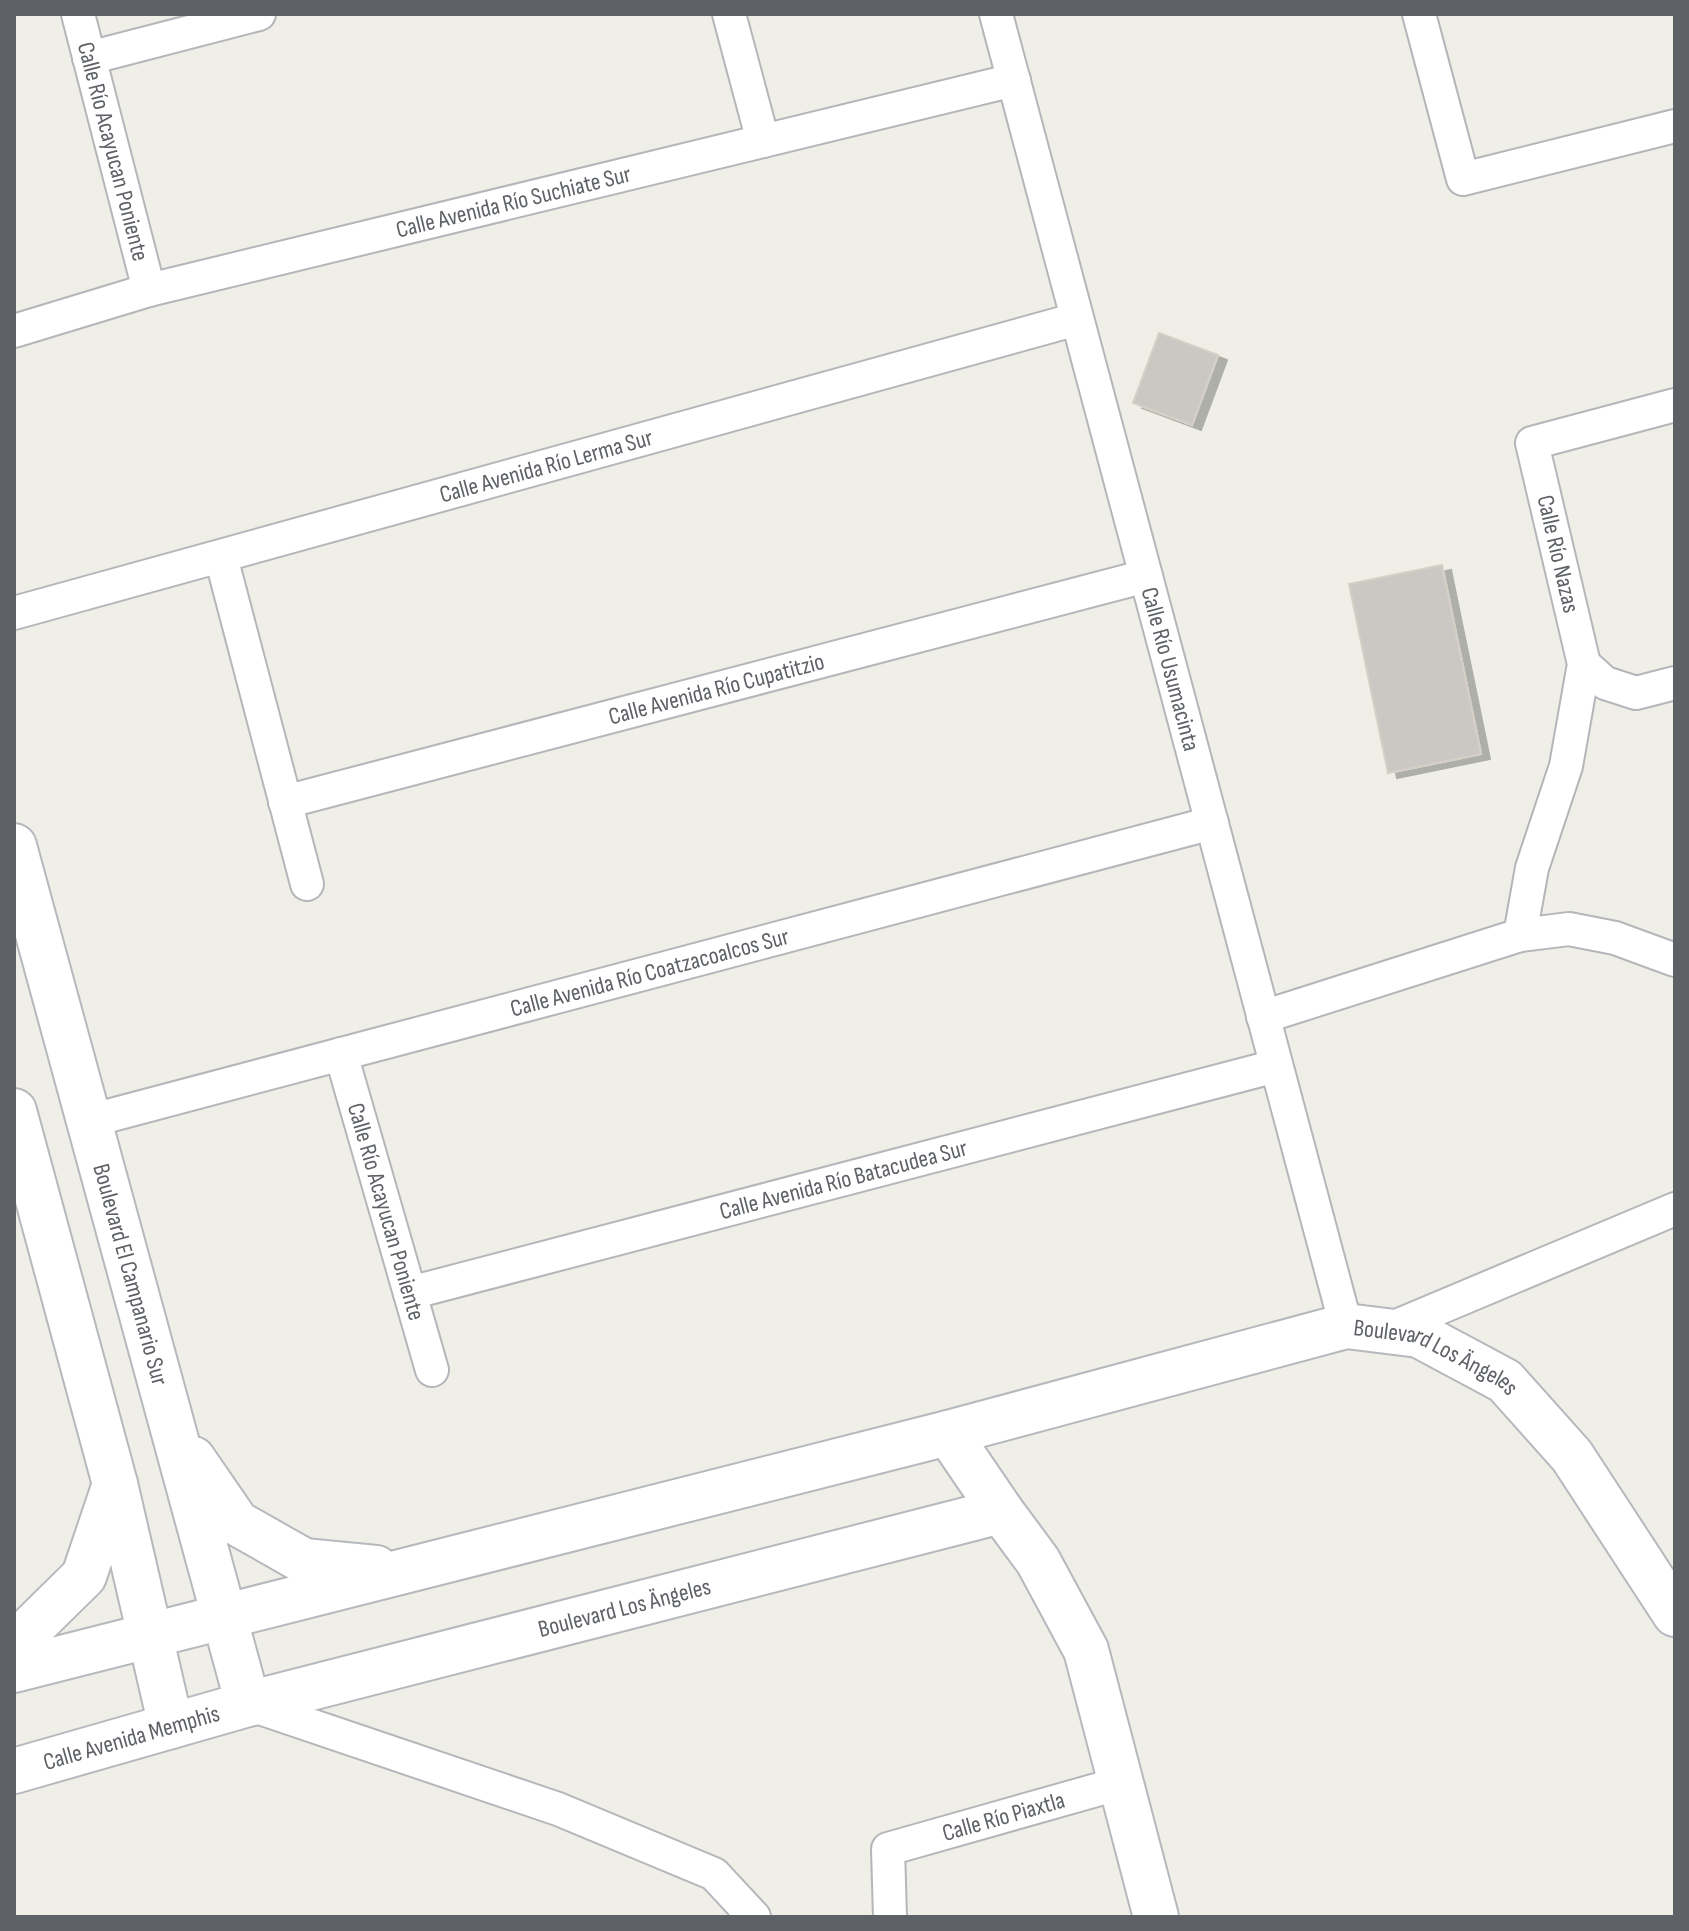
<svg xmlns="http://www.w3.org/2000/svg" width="1689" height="1931" viewBox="0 0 1689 1931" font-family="'Sofia Sans Condensed',sans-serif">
	<defs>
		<filter id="shadow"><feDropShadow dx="9" dy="5" stdDeviation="0" flood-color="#0004"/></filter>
	</defs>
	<rect width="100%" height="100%" fill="#efeee7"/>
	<path fill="#cbc8c4" stroke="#d4d0c5" stroke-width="2" filter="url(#shadow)" d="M1159,333L1218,355L1192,425L1133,403Z
		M1442,565L1481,754L1388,773L1349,584Z"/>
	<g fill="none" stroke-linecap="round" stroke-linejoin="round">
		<g stroke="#b4b6ba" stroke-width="36">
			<g id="street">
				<path id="s1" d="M78,14L149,290"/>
				<path d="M729,14L763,141"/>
				<path id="s2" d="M996,14L1346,1326"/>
				<path d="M1419,14L1463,179L1675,126"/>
				<path d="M89,58L259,14"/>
				<path id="s3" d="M14,331L149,290L1014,80"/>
				<path d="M221,557L307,884"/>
				<path id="s4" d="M14,613L1077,319"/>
				<path d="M1584,664L1605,683L1636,693L1675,683"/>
				<path id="s5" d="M285,802L1146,576"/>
				<path d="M1520,935L1569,929L1615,938L1675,960"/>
				<path d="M1263,1017L1520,935L1532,868L1566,766L1584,664L1532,443L1675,405"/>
				<path id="s6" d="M341,1054L432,1370"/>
				<path id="s7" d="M89,1121L1212,823"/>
				<path id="s8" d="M410,1293L1276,1066"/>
				<path d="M1387,1330L1675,1209"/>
				<path d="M248,1704L558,1809L714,1874L754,1917"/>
				<path id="s9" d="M890,1917L888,1849L1121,1783"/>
			</g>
		</g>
		<g stroke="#b5b8bd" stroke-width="48">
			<g id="secondary">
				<path id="s10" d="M14,846L248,1704"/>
				<path d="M14,1111L115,1484L171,1726"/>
				<path d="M948,1433L1001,1511L1038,1561L1086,1650L1156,1917"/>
				<path d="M193,1459L237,1523L304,1561L376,1568"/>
				<path d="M14,1640L26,1633L84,1576L115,1484"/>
				<path id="s11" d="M14,1670L948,1433L1346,1326L1419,1335L1505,1381L1572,1456L1675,1614"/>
				<path id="s12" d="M14,1771L248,1704L1001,1511"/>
			</g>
		</g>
		<use href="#street" stroke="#fff" stroke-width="32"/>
		<use href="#secondary" stroke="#fff" stroke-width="44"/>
	</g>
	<g text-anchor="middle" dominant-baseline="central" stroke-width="8" stroke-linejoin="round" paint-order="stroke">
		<g font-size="24" fill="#5e6166" stroke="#fff">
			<text stroke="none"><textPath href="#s1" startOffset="142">Calle Río Acayucan Poniente</textPath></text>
			<text stroke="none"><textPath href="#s3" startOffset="516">Calle Avenida Río Suchiate Sur</textPath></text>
			<text stroke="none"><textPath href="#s4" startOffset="552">Calle Avenida Río Lerma Sur</textPath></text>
			<text transform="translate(1558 554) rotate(77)">Calle Río Nazas</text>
			<text stroke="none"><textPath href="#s2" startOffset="678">Calle Río Usumacinta</textPath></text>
			<text stroke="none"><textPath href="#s5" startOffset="446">Calle Avenida Río Cupatitzio</textPath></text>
			<text stroke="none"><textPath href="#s7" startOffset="580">Calle Avenida Río Coatzacoalcos Sur</textPath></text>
			<text stroke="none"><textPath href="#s8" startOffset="448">Calle Avenida Río Batacudea Sur</textPath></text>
			<text stroke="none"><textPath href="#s6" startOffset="164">Calle Río Acayucan Poniente</textPath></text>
			<text stroke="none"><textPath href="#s10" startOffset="444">Boulevard El Campanario Sur</textPath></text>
			<text stroke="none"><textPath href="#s11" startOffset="1472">Boulevard Los Ängeles</textPath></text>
			<text stroke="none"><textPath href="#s12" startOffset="632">Boulevard Los Ängeles</textPath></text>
			<text stroke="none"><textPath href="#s12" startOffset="122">Calle Avenida Memphis</textPath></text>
			<text stroke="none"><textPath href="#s9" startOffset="188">Calle Río Piaxtla</textPath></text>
		</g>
	</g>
	<rect width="1689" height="1931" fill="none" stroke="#5e6166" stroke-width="32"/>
</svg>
